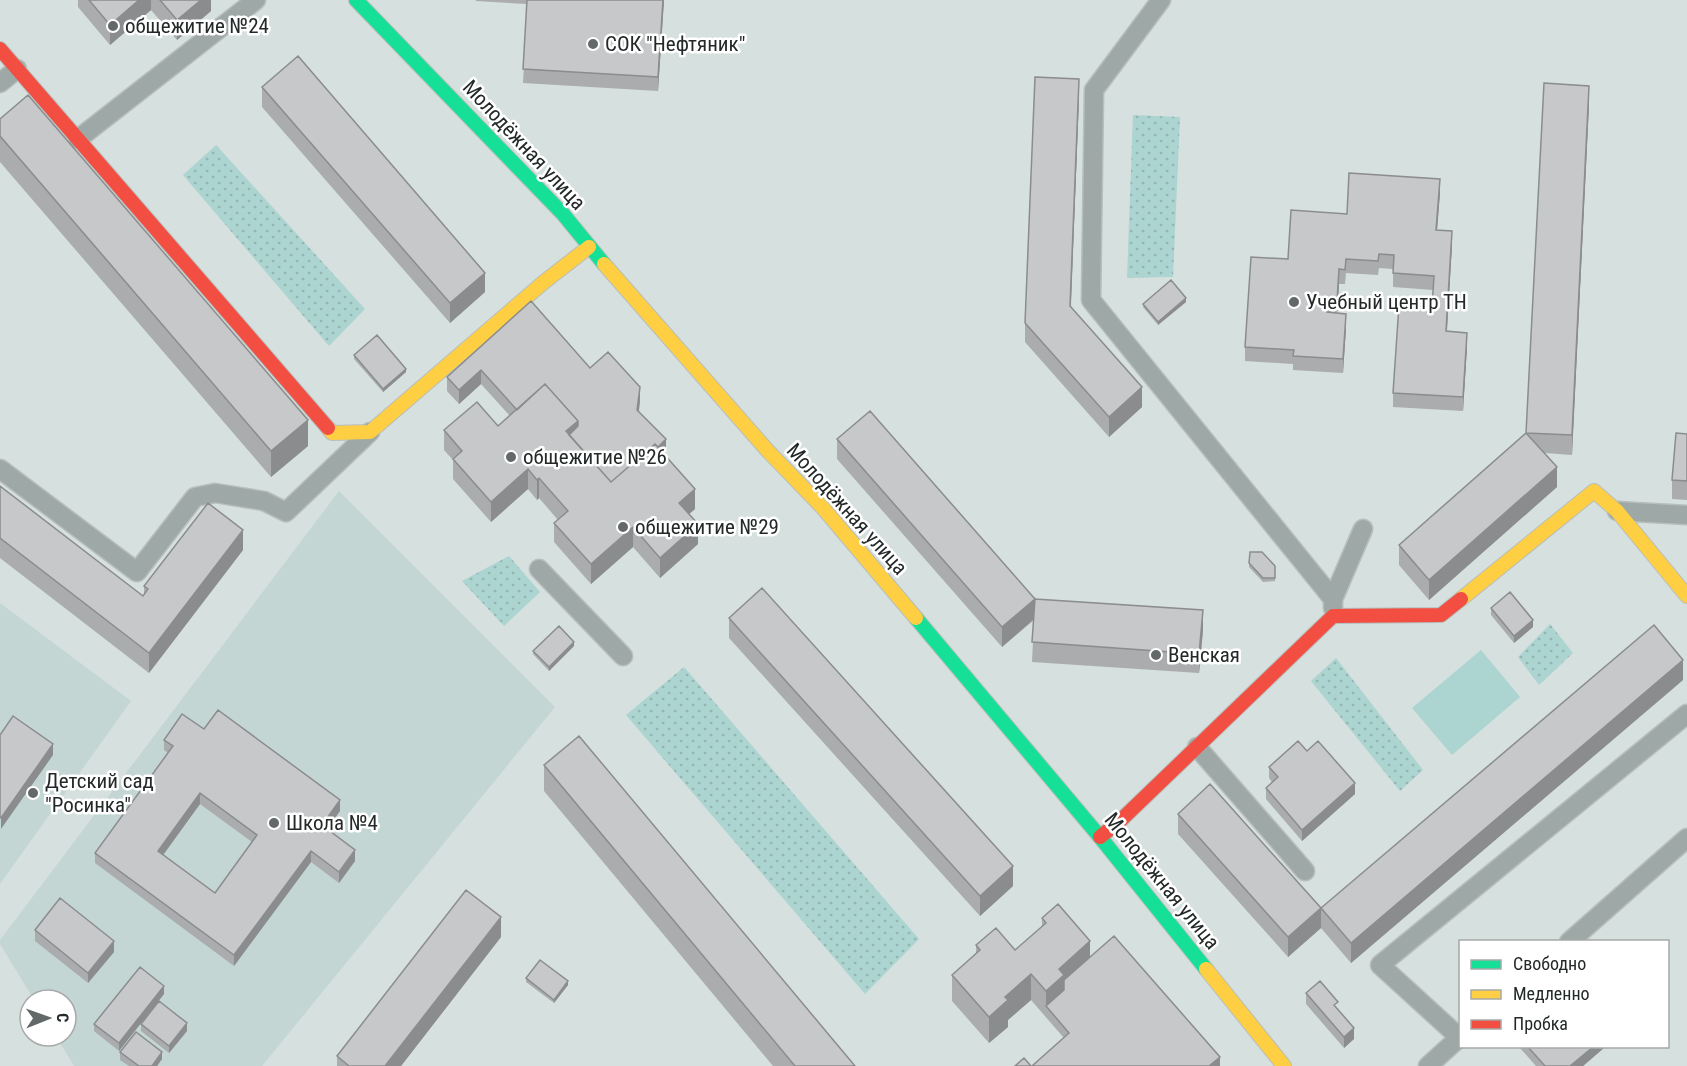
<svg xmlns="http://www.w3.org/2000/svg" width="1687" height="1066" viewBox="0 0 1687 1066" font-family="'Roboto Condensed',sans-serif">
	<defs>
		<pattern id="park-dots" width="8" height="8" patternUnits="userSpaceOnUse" patternTransform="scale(1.5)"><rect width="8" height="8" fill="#acd4d1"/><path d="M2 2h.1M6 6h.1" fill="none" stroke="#94b6b3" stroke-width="1.8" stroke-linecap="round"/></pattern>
	</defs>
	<rect width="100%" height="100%" fill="#d6e0de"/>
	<path fill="#c3d6d4" d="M339,491L555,707L262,1066H74L56,1036H66V1000H34L0,944V940Z
		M0,603L131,701L0,884Z"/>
	<path fill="url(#park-dots)" d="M1133,115L1180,117L1173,277L1127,278Z
		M216,145L365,309L329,346L183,175Z
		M509,556L540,592L504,626L462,581Z
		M1550,624L1573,653L1539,685L1518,657Z
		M1336,658L1423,770L1400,791L1311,681Z
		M684,667L919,939L865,994L626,715Z"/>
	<path fill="#acd4d1" d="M1481,650L1520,697L1452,755L1412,708Z"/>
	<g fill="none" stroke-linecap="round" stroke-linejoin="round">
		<g stroke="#b7bebc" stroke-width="21">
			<path id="street" d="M1161,0L1094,90L1091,300L1333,599
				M0,83L17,69
				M78,139L256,0
				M0,469L137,572L195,497L215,493L264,501L286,512L370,432
				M1617,511L1687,515
				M539,569L623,656
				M1333,608V599L1363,529
				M1197,747L1305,871
				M1569,942L1687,838
				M1460,1038L1380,965L1687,714
				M1428,1066L1460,1037"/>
		</g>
		<g stroke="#b7bebc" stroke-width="16">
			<path id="fast" d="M356,0L563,214L604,264
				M916,618L1100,837L1206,969"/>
		</g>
		<g stroke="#b7bebc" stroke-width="16">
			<path id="slow" d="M604,264L767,450L823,508L916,618
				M328,428L332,433L370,432L544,282L589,247
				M1461,599L1594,491L1617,511L1687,596
				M1206,969L1284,1066"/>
		</g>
		<g stroke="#b7bebc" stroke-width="16">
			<path id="jam" d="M0,49L328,428
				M1100,837L1122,819L1333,616L1441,615L1461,599"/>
		</g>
		<use href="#street" stroke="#9ea8a7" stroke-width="18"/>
		<use href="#fast" stroke="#16e098" stroke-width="14"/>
		<use href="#slow" stroke="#ffcf43" stroke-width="14"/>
		<use href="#jam" stroke="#f24e42" stroke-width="14"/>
	</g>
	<path fill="#aaacad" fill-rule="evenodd" d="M78,0H211V11L177,40L151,10L110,45L78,7Z
		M476,0H664L658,91L523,83L527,4L476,1Z
		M262,87L485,292L450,323L262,107Z
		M1079,98L1071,306L1142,407L1109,437L1025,342V323Z
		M1589,105L1572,455L1545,453L1557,487L1429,600L1399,565V545L1526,433Z
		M0,119L308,446L271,477L0,162Z
		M1440,193L1437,230L1452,245L1447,331L1467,347L1463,411L1393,407V393L1432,307L1433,290L1393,287V269L1379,268L1378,275L1346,273L1345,284H1339L1337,313L1346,328L1343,373L1293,370V364L1245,361V347L1288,259L1347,214Z
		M531,301L590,368L640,401L639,411L666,453L665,455L695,509L689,514L698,544L660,578L633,547L591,584L554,542V523L558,520L539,498L537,500L528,489L491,522L453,479V460L444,450V430L498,426L510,416L481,384L459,404L447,391V377Z
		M1186,302L1158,325L1143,307V304Z
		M354,355L406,372L383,392L354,359Z
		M1687,434V500L1672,499V480Z
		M837,439L1035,599L1203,630L1199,673L1032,662L1034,620L1002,647L837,459Z
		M0,486L143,596L144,595V586L243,550L149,673L0,558Z
		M1250,552L1275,566V581L1263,582L1249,567Z
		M1491,608L1533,627L1514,643L1491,615Z
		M729,618L1013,886L980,916L729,638Z
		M574,646L549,671L533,654V651Z
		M1683,680L1351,963L1321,928L1288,957L1178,834V814L1321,908Z
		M204,729L340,811L327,829L355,861L339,883L311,862L234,966L95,863V853L168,753L164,750V740ZM200,804L252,842L215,893L163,855Z
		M1307,751L1355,794L1302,841L1266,799V788L1272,782L1269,778V767Z
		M544,765L855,1066H773L544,791Z
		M1042,918L1090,957L1220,1066L1064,1038L1031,1000L1008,1020V1027L989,1043L952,1001V975L976,954V945L1015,950L1042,927Z
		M35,930L114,952L88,983L35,941Z
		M501,937L401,1066H337V1056Z
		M526,978L568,985L554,1003L526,982Z
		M1306,993L1338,1010L1354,1039L1344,1048L1306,1004Z
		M164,994L119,1051L94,1031V1024Z
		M141,1024L187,1031L169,1053L141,1031Z
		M1519,1047H1605L1583,1066H1536Z
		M120,1052L162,1059L157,1066H129L120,1060Z"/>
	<path fill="#8b8c8d" d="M139,0H151V10L110,45V25Z
		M201,0H211V11L177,40V20Z
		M663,0H664L658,91V77Z
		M1079,79V98L1070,325V306Z
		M1589,86V105L1572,455V435Z
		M1440,179V193L1436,244V230Z
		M1452,231V245L1446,345V331Z
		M1339,269V284L1337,315V301Z
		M485,273V292L450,323V303Z
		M1186,298V302L1158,325V322Z
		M1346,314V328L1343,373V359Z
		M1467,333V347L1463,411V397Z
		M406,369V372L383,392V389Z
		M481,370V384L459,404V390Z
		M640,387V401L637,424V410Z
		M1142,387V407L1109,437V417Z
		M308,420V446L271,477V451Z
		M578,421V441L573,445L566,431Z
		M666,439V453L611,502V488Z
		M1557,467V487L1429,600V580Z
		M528,469V489L491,522V502Z
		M539,478V498L537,500V480Z
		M695,489V509L679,523V503Z
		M698,524V544L660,578V558Z
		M633,527V547L591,584V564Z
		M243,530V550L149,673V653Z
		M1035,599V618L1002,647V627Z
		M1203,610V630L1199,673V654Z
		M1533,620V627L1514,643V636Z
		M574,642V646L549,671V667Z
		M1683,660V680L1351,963V943Z
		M53,744V755L1,829V818Z
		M1355,783V794L1302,841V830Z
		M200,793V804L158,862V851Z
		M340,800V811L322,836V825Z
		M355,850V861L339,883V872Z
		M311,851V862L234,966V955Z
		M1013,866V886L980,916V896Z
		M1321,908V928L1288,957V937Z
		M501,917V937L401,1066H385Z
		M114,941V952L88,983V973Z
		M1090,941V967L1046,1006V991L1059,969Z
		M1031,974V1000L1008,1020V1027L989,1043V1017L1005,997Z
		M568,981V985L554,1003V1000Z
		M164,986V994L119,1051V1043Z
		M187,1023V1031L169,1053V1046Z
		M1354,1028V1039L1344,1048V1037Z
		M1593,1047H1605L1583,1066H1570Z
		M162,1052V1059L157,1066H152Z
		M1220,1057V1066H1209Z"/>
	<path fill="#c6c8c9" stroke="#8b8c8d" stroke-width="1.5" fill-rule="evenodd" d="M89,0H139L110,25Z
		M160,0H201L177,20Z
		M527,0H663L658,77L523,69Z
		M298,56L485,273L450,303L262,87Z
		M1035,77L1079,79L1070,306L1142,387L1109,417L1025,323Z
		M1544,83L1589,86L1572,435L1526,433Z
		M28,95L308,420L271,451L0,136V119Z
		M1349,173L1440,179L1436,230L1452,231L1446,331L1467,333L1463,397L1393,393L1399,305L1432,307L1434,276L1393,273L1394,255L1379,254L1378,261L1346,259L1345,270L1339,269L1337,301H1328L1327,312L1346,314L1343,359L1293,356L1294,350L1245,347L1251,257L1288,259L1291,210L1347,214Z
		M1171,280L1186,298L1158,322L1143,304Z
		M531,301L590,368L608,352L640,387L637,410L666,439L658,447L655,444L611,482L569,435L578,426V421L545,384L517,410L481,370L459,390L447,377Z
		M377,335L406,369L383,389L354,355Z
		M545,384L578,421L566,431L611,482L655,444L695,489L679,503L698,524L660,558L633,527L591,564L554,523L568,511L539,478L537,480L528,469L491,502L453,459L462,451L444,430L477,402L498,426Z
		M870,411L1035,599L1203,610L1199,654L1032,642L1035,599L1002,627L837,439Z
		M1526,433L1557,467L1429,580L1399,545Z
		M1676,433L1687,434V481L1672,480Z
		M0,486L143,596L148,589L144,586L208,503L243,530L149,653L0,538Z
		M1250,552H1262L1275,566V578H1263L1249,563Z
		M762,588L1013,866L980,896L729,618Z
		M1510,592L1533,620L1514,636L1491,608Z
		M1654,625L1683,660L1351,943L1321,908Z
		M559,626L574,642L549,667L533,651Z
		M218,710L340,800L322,825L355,850L339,872L311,851L234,955L95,853L173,746L164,740L182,714L204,729ZM200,793L257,835L215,893L158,851Z
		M13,716L53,744L1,818L0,817V735Z
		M579,736L855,1066H795L544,765Z
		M1298,741L1307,751L1318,741L1355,783L1302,830L1266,788L1278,777L1269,767Z
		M1210,784L1321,908L1288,937L1178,814Z
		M466,890L501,917L385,1066H349L337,1056Z
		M60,898L114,941L88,973L35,930Z
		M1058,904L1090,941L1059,969L1064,975L1046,991L1031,974L1005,997L1008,1000L989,1017L952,975L980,950L976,945L996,928L1015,950L1046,923L1042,918Z
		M1114,936L1220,1057L1209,1066H1032L1069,1033L1046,1006L1064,990V980Z
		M540,960L568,981L554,1000L526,978Z
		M140,967L164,986L119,1043L94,1024Z
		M1320,981L1338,1002L1334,1005L1354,1028L1344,1037L1306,993Z
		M159,1001L187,1023L169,1046L141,1024Z
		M136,1032L162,1052L152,1066H139L120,1052Z
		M1528,1047H1593L1570,1066H1545Z
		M1024,1058L1031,1066H1015Z"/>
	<g fill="#626968" stroke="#fff" stroke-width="2">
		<circle cx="113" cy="26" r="6"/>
		<circle cx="593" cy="44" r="6"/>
		<circle cx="1294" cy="302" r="6"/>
		<circle cx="511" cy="457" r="6"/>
		<circle cx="623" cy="527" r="6"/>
		<circle cx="1156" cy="655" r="6"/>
		<circle cx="33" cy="793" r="6"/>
		<circle cx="274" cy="823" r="6"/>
	</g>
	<g text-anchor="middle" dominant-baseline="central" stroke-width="5" stroke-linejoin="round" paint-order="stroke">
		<g font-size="21" fill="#232928" stroke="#fff" text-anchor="start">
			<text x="125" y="26">общежитие №24</text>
			<text x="605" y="44">СОК "Нефтяник"</text>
			<text x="1306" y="302">Учебный центр ТН</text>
			<text x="523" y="457">общежитие №26</text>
			<text x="635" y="527">общежитие №29</text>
			<text x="1168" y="655">Венская</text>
			<text x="45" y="781">Детский сад<tspan x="45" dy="24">"Росинка"</tspan></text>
			<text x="286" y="823">Школа №4</text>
		</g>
		<g font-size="21" fill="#232928" stroke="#fff">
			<text transform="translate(524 145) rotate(47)">Молодёжная улица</text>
			<text transform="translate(847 509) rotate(48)">Молодёжная улица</text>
			<text transform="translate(1162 881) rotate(51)">Молодёжная улица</text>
		</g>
	</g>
	<rect x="1459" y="940" width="210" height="108" fill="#ffffff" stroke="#a7a9a9" stroke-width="1.5"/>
	<rect x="1471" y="960" width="30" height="9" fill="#16e098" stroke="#a7a9a9" stroke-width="1.5"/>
	<text x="1513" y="970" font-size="18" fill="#232928">Свободно</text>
	<rect x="1471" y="990" width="30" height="9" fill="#ffcf43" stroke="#a7a9a9" stroke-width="1.5"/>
	<text x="1513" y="1000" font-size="18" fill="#232928">Медленно</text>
	<rect x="1471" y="1020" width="30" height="9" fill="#f24e42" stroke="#a7a9a9" stroke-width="1.5"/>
	<text x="1513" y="1030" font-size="18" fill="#232928">Пробка</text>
	<g transform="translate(48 1018) rotate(89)"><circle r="28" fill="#ffffff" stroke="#a7a9a9" stroke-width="1.5"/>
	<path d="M0-4.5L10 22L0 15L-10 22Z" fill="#626968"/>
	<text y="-9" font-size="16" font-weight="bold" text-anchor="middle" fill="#232928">С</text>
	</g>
</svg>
